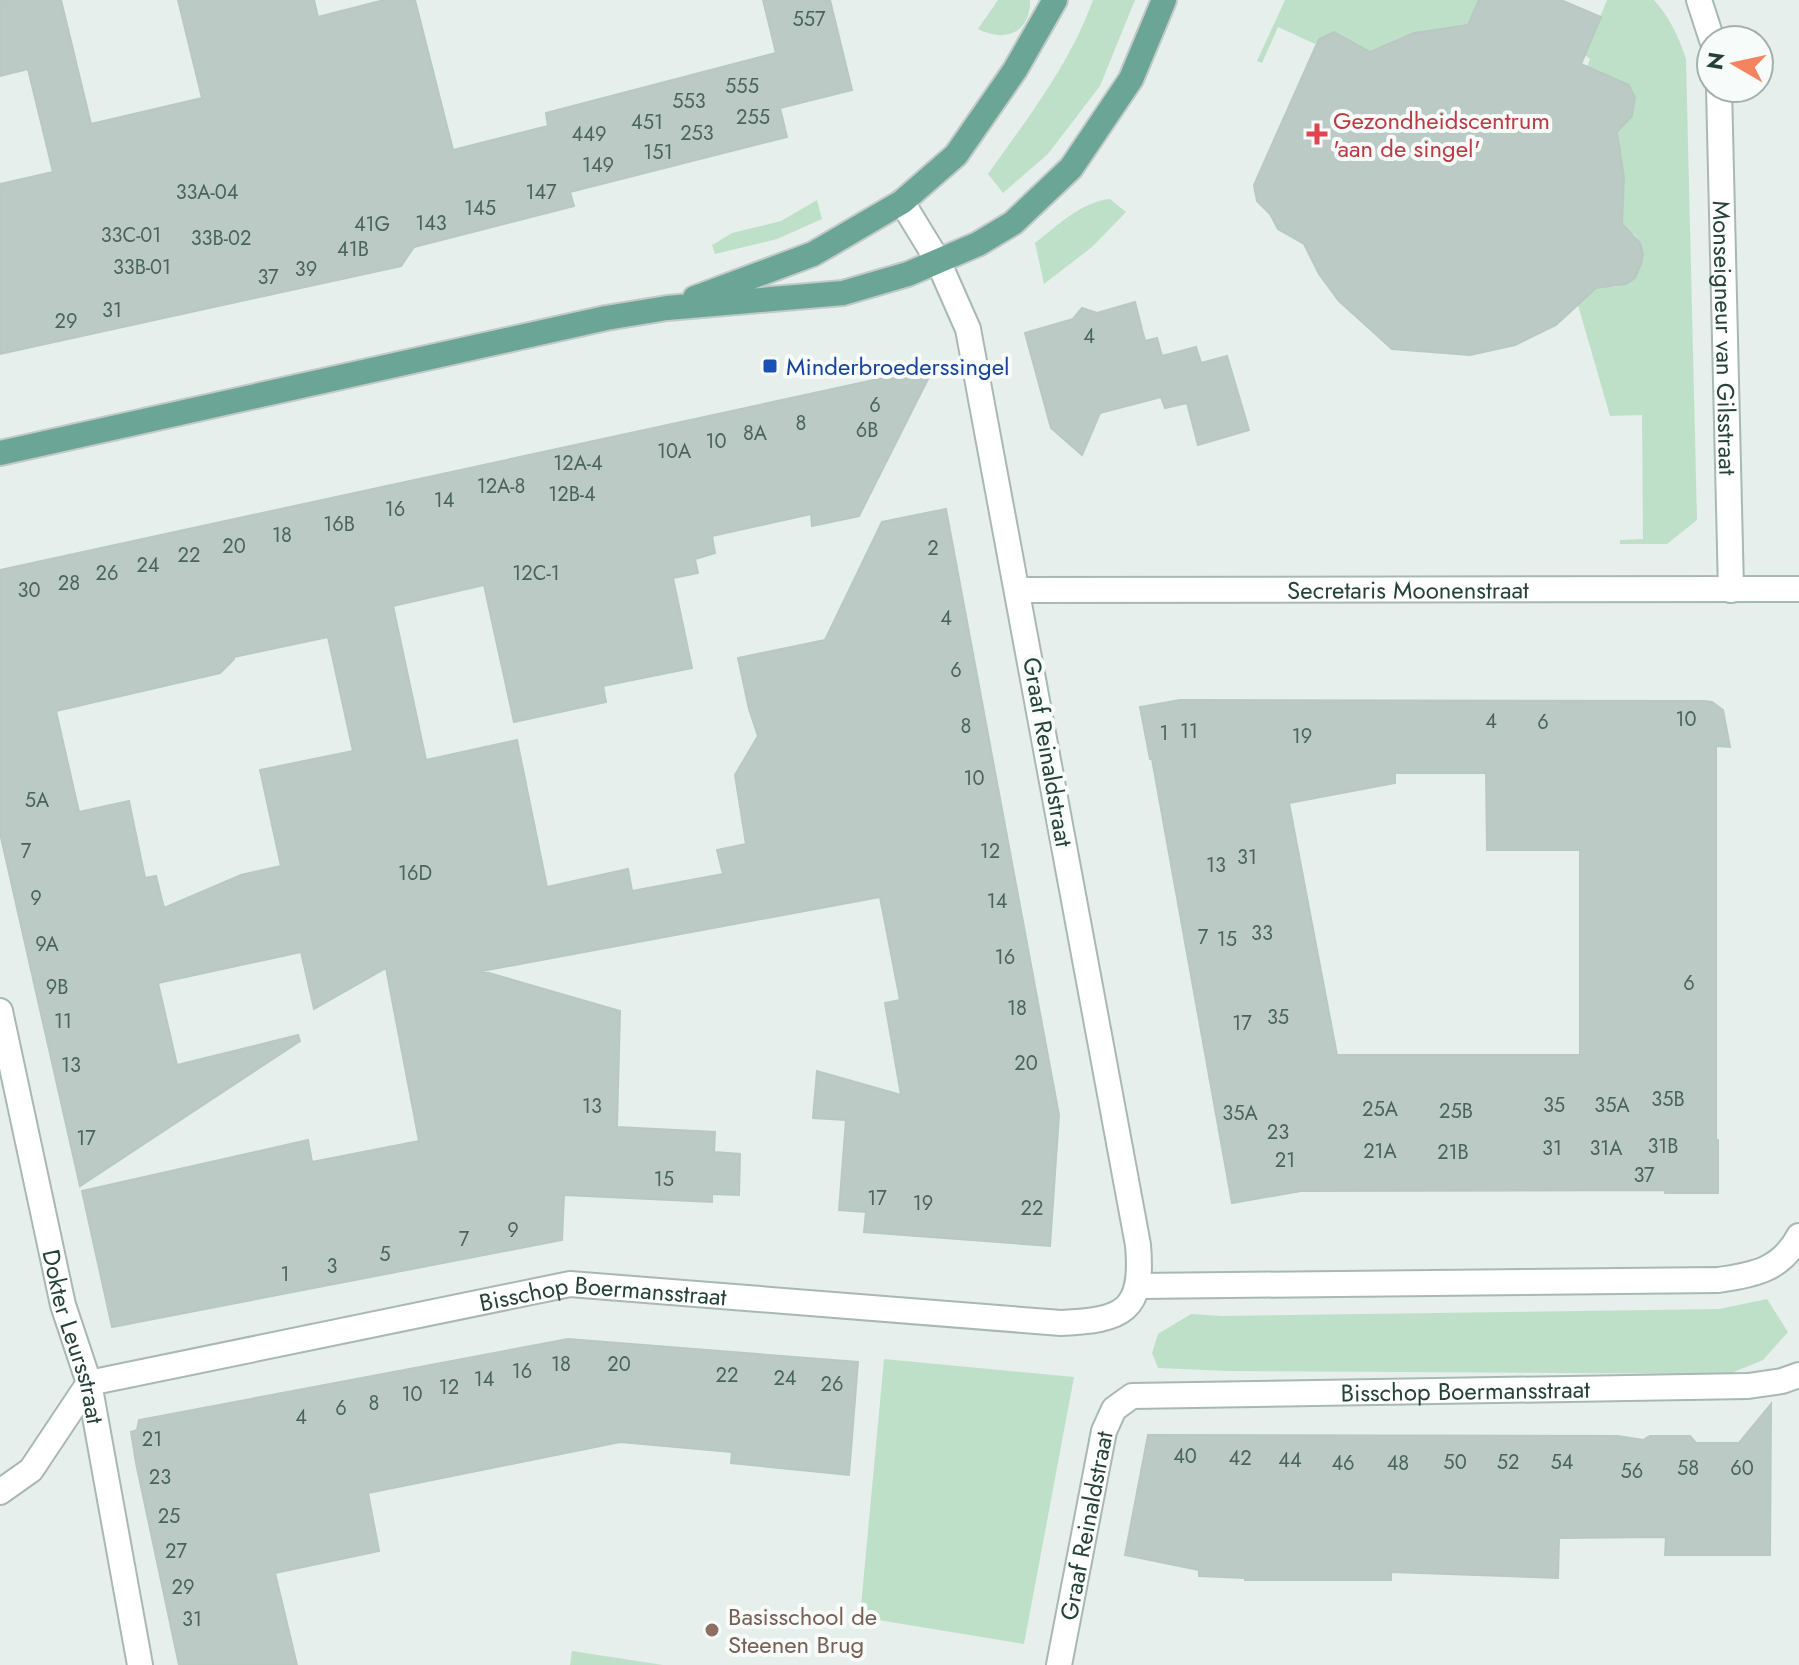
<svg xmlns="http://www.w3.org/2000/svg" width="1799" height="1665" viewBox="0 0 1799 1665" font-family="Jost,sans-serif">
	<rect width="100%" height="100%" fill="#e6efeb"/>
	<path fill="#bfe0c8" d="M998,0H1030C1031,33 1005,43 978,29Z
		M1093,0H1135L1100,86L1048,154L1003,193L988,174C1027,119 1070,64 1093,0Z
		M1285,0H1479L1468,27C1430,27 1395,35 1364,58C1351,40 1335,22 1315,44L1278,27L1262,63L1257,61Z
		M1607,0H1654C1669,16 1679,37 1686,59L1697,520L1667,544H1620V540L1643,539L1642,415L1610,416L1578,305L1596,284C1611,290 1622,287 1635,278L1643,256L1636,236L1622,227C1625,192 1623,162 1612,129C1628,123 1635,115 1635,98L1623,83L1587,67L1590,59L1585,55Z
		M1110,199L1126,212L1092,247L1044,284L1035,243C1057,226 1081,202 1110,199Z
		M817,200L822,219L777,239L715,254L712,245L732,233L781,221Z
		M1767,1299L1788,1332L1763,1360L1729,1374L1228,1371L1158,1368L1152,1353L1158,1334L1191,1314L1221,1316L1719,1309Z
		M884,1359L1074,1377L1024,1644L860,1617Z
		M572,1651L663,1665H570Z"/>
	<path fill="#bbcac4" stroke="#b8c9c2" stroke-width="2" fill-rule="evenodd" d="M0,0H61L91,124L202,98L178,0H314L318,17L384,0H415L453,150L548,126L546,113L776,53L763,0H830L852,90L780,108L787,137L570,192L574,206L414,247L401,266L0,354V184L53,172L28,69L0,76Z
		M1479,0H1561L1601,17L1581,64L1629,85L1635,98L1632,116L1617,132L1624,178L1622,224L1640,243L1643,254L1641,264L1635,278L1626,284L1596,288L1556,325L1515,345L1470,355L1392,349L1339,301L1319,274L1304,244L1278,229L1270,214L1257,201L1254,185L1319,39L1334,32L1370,52L1414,33L1468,25Z
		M1135,302L1145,341L1157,338L1162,356L1196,347L1201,363L1227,356L1249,430L1198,445L1187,403L1165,408L1161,397L1100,413L1082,455L1051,428L1025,333L1073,319L1082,308L1097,313Z
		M934,367L859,516L812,526L811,514L712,536L715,553L695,559L698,573L673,578L692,668L603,686L606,702L514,722L484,585L393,606L426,760L517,740L547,887L628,869L632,891L723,874L717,850L746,844L735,775L758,736L749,709L738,658L825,640L882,522L946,509L1059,1115L1050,1246L864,1232L866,1212L839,1210L846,1120L813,1118L817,1071L901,1095L885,1003L900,1000L880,897L482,971L620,1011L617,1127L715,1132L714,1152L740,1154L739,1195L712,1194V1202L564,1195L562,1240L112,1327L82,1191L308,1140L312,1162L419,1141L386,968L314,1009L301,952L158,983L177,1065L298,1035L300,1041L80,1186L0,833V570ZM328,637L353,751L260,770L281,866L241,875L164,908L156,876L145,878L129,801L79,812L56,711L220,673L234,659V657Z
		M1180,700L1704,701L1712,702L1723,710L1730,747L1716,746V1140H1718V1193H1665L1666,1190L1301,1191L1232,1203L1152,759H1150L1140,707ZM1395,773H1486L1487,850H1580V1055H1337L1289,803L1395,783Z
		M568,1339L858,1362L849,1475L731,1463L732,1452L620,1442L368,1493L379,1551L275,1573L297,1665H179L136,1463L131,1432L137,1430L139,1420Z
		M1771,1404L1770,1555H1665L1666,1537L1559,1538L1558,1578L1391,1572V1580H1245V1578L1199,1576V1570L1125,1555L1148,1435L1618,1436L1643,1440L1650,1436H1690L1696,1443H1739Z"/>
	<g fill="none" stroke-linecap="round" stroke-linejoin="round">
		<g stroke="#a8b8b2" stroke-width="28">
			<g id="minor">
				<path d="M1699,0L1712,40"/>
				<path id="s1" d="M1719,88L1731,590"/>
				<path id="s2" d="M1018,590L1799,589"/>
				<path id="s3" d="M0,1011L63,1305L89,1383L140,1665"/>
				<path d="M1138,1286L1718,1280C1754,1275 1781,1270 1799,1236"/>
				<path id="s4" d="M0,1492L31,1470L89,1383L570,1284L1061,1323C1123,1320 1144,1312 1138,1245L968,329L938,261L902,202"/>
				<path id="s5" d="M1059,1665L1104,1431L1114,1409L1132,1396L1748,1386L1782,1381L1799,1375"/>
			</g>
		</g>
		<g stroke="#c2cac8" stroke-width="28">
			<path id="major" d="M695,298L813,254L902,202L956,155L1015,70L1055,0
				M0,453L606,318L667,308L843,293L908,274L978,244L1013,223L1071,168L1131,79L1164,0"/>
		</g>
		<use href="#minor" stroke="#fff" stroke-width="24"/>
		<use href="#major" stroke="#6aa596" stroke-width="24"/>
	</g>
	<path fill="#e0444e" stroke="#f7fbf9" stroke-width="3" d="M1313 122h8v8h8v8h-8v8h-8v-8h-8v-8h8z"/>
	<rect fill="#1a4fb4" stroke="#f7fbf9" stroke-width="3" x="762" y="358" width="16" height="16" rx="4"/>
	<circle fill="#8d6e63" stroke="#f7fbf9" stroke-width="3" cx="712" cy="1630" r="8"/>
	<g text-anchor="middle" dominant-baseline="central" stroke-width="8" stroke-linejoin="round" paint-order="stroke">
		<g font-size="20" fill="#4a645c">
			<text x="809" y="19">557</text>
			<text x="742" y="86">555</text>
			<text x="689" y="101">553</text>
			<text x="753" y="117">255</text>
			<text x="647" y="122">451</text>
			<text x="697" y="133">253</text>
			<text x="589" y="134">449</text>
			<text x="658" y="152">151</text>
			<text x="598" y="165">149</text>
			<text x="207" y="192">33A-04</text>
			<text x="541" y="192">147</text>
			<text x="480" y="208">145</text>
			<text x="431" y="223">143</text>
			<text x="372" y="224">41G</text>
			<text x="131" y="235">33C-01</text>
			<text x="221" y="238">33B-02</text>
			<text x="353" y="249">41B</text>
			<text x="142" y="267">33B-01</text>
			<text x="306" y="269">39</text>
			<text x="268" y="277">37</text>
			<text x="112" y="310">31</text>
			<text x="66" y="321">29</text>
			<text x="1089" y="336">4</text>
			<text x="875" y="405">6</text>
			<text x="801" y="423">8</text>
			<text x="867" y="430">6B</text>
			<text x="755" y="433">8A</text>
			<text x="716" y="441">10</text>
			<text x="674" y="451">10A</text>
			<text x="578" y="463">12A-4</text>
			<text x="501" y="486">12A-8</text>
			<text x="572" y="494">12B-4</text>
			<text x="444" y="500">14</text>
			<text x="395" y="509">16</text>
			<text x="339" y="524">16B</text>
			<text x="282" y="535">18</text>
			<text x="234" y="546">20</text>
			<text x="933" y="548">2</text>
			<text x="189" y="555">22</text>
			<text x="148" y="565">24</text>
			<text x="107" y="573">26</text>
			<text x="536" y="573">12C-1</text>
			<text x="69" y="583">28</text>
			<text x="29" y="590">30</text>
			<text x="946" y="618">4</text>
			<text x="956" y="670">6</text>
			<text x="1686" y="719">10</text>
			<text x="1491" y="721">4</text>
			<text x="1543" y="722">6</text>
			<text x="966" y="726">8</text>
			<text x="1189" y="731">11</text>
			<text x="1164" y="733">1</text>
			<text x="1302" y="736">19</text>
			<text x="974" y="778">10</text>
			<text x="37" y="800">5A</text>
			<text x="26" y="851">7</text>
			<text x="990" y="851">12</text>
			<text x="1247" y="857">31</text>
			<text x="1216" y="865">13</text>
			<text x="415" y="873">16D</text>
			<text x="36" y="898">9</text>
			<text x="997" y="901">14</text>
			<text x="1262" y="933">33</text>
			<text x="1203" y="937">7</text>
			<text x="1227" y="939">15</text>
			<text x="47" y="944">9A</text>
			<text x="1005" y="957">16</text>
			<text x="1689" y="983">6</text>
			<text x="57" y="987">9B</text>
			<text x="1017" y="1008">18</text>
			<text x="1278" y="1017">35</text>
			<text x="63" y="1021">11</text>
			<text x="1242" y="1023">17</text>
			<text x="1026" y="1063">20</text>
			<text x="71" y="1065">13</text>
			<text x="1668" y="1099">35B</text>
			<text x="1554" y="1105">35</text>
			<text x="1612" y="1105">35A</text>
			<text x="592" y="1106">13</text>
			<text x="1380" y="1109">25A</text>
			<text x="1456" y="1111">25B</text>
			<text x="1240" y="1113">35A</text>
			<text x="1278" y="1132">23</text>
			<text x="86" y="1138">17</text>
			<text x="1663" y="1146">31B</text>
			<text x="1552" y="1148">31</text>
			<text x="1606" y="1148">31A</text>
			<text x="1380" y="1151">21A</text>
			<text x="1453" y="1152">21B</text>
			<text x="1285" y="1160">21</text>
			<text x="1644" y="1175">37</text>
			<text x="664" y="1179">15</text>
			<text x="877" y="1198">17</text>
			<text x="923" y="1203">19</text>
			<text x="1032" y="1208">22</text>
			<text x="513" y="1230">9</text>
			<text x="464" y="1239">7</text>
			<text x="385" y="1254">5</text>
			<text x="332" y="1266">3</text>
			<text x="285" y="1274">1</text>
			<text x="561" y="1364">18</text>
			<text x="619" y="1364">20</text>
			<text x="522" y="1371">16</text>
			<text x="727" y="1375">22</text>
			<text x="785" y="1378">24</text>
			<text x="484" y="1379">14</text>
			<text x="832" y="1384">26</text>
			<text x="449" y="1387">12</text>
			<text x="412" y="1394">10</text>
			<text x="374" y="1403">8</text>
			<text x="341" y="1408">6</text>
			<text x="301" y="1417">4</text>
			<text x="152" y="1439">21</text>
			<text x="1185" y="1456">40</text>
			<text x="1240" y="1458">42</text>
			<text x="1290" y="1460">44</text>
			<text x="1455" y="1462">50</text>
			<text x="1508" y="1462">52</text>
			<text x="1562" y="1462">54</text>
			<text x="1343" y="1463">46</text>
			<text x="1398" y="1463">48</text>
			<text x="1688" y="1468">58</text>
			<text x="1742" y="1468">60</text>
			<text x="1632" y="1471">56</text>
			<text x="160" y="1477">23</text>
			<text x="169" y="1516">25</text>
			<text x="176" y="1551">27</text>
			<text x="183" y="1587">29</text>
			<text x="192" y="1619">31</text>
		</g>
		<g font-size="24" fill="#be3a42" stroke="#f7fbf9" text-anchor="start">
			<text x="1333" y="120">Gezondheidscentrum<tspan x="1333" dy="28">'aan de singel'</tspan></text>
		</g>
		<g font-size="24" fill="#24423a" stroke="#f7fbf9">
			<text stroke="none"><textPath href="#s1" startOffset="250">Monseigneur van Gilsstraat</textPath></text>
			<text stroke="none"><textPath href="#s2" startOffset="390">Secretaris Moonenstraat</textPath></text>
			<text transform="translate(1048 752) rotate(80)">Graaf Reinaldstraat</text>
			<text stroke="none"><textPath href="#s4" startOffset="666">Bisschop Boermansstraat</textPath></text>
			<text stroke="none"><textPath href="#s3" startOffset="334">Dokter Leursstraat</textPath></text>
			<text stroke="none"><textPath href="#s5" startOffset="618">Bisschop Boermansstraat</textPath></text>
			<text stroke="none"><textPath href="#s5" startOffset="142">Graaf Reinaldstraat</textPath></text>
		</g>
		<g font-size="24" fill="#164399" stroke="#f7fbf9" text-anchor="start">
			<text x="786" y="366">Minderbroederssingel</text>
		</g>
		<g font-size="24" fill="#785e54" stroke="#f7fbf9" text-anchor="start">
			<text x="728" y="1616">Basisschool de<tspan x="728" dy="28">Steenen Brug</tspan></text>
		</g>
	</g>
	<g transform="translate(1735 64) rotate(279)"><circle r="38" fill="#f7fbf9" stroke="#a3b1ad" stroke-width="2"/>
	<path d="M0-6L14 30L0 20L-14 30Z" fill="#f4845f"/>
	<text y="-12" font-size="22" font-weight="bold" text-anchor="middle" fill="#24423a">N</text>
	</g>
</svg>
